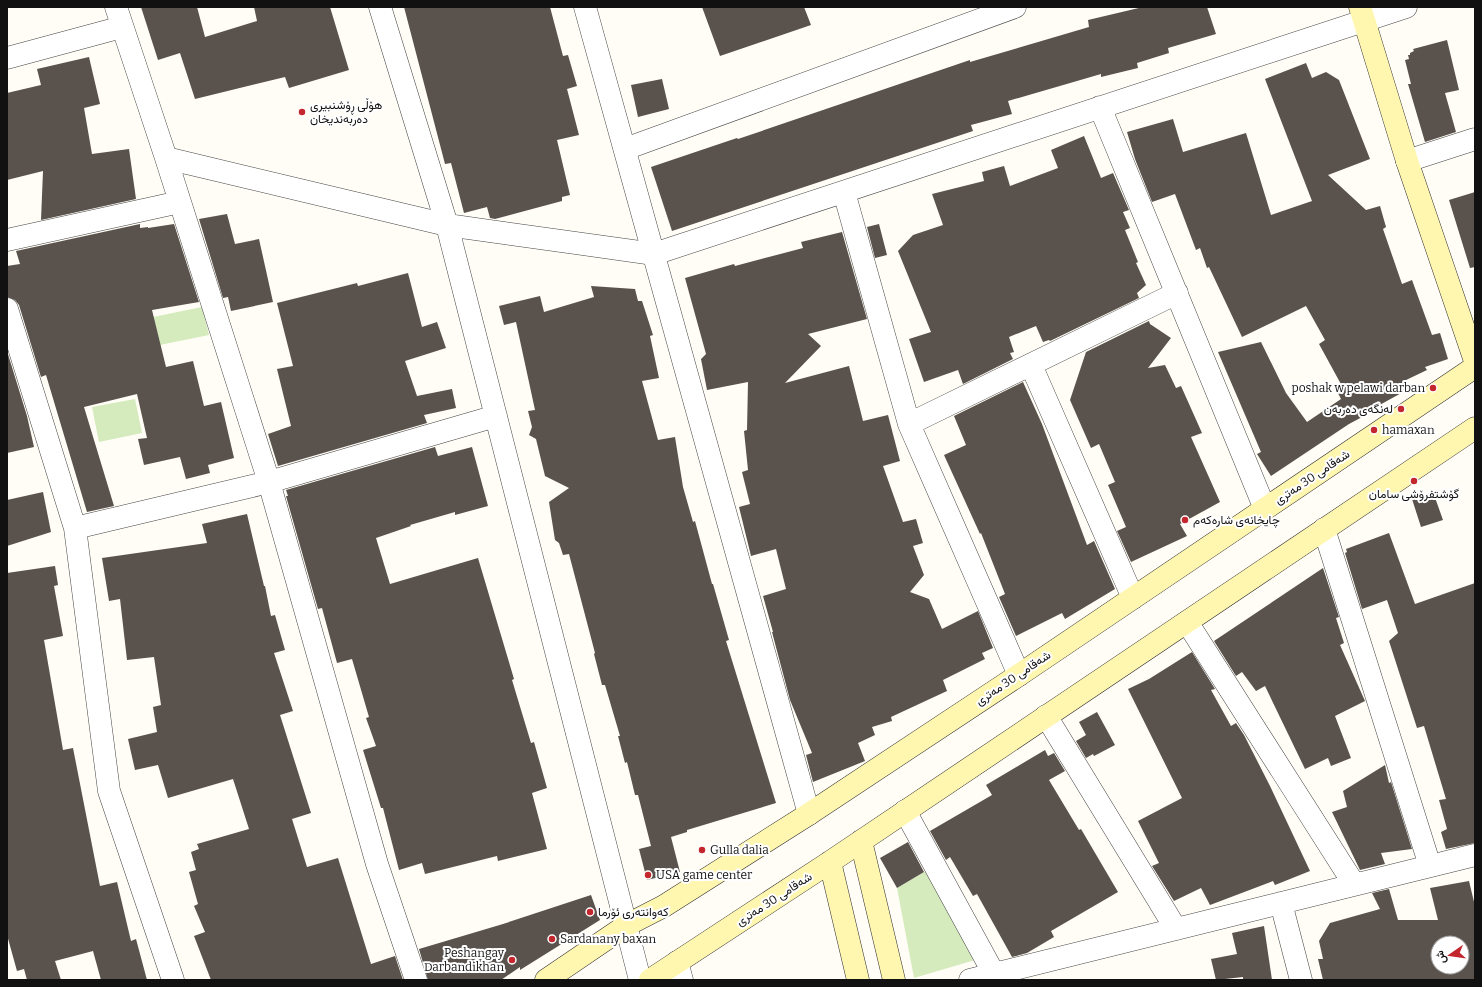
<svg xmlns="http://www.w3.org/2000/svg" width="1482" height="987" viewBox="0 0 1482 987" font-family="Bitter,Vazirmatn,serif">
	<rect width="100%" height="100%" fill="#fffdf5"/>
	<path fill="#d5ebbd" d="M202,307L209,335L76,362L70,334Z
		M135,399L142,433L99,442L92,407Z
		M926,871L975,960L914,978L897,888Z"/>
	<path fill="#5a524d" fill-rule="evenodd" d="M141,7H197L205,37L257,21L254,7H330L349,70L289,88L285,77L195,99L180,53L158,60Z
		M404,7H550L563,56L568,55L577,86L567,89L579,135L557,140L570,195L562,197V201L495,219L490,218L487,207L464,213L451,163L445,164Z
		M702,7H804L811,25L720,56Z
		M1143,7H1207L1216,34L1168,48L1169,53L1137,63L1138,68L1101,77V74L1008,101L1012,114L971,125L973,131L672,231L651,167L737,138L738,139L970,60V62L1089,27L1088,20Z
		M1447,40L1459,90L1445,93L1456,132L1425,142L1408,84H1411L1405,60L1409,59L1408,55H1410V53L1414,51L1413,49Z
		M89,57L100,104L84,108L92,154L129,149L136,199L41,220L43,171L7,180V93L41,85L37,69Z
		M1306,63L1312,78L1326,72L1339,80L1370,159L1328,175L1366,210L1380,206L1386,227L1383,229L1402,284L1412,280L1432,335L1440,333L1448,359L1425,367L1427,370L1404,381L1405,383L1402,385L1405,391L1376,407L1377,409L1349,424L1271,476L1257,454L1261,452L1218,352L1261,342L1286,393L1307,422L1341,399L1336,389L1342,386L1319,344L1325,340L1306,306L1242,337L1209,267L1207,268L1200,248L1196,250L1175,194L1152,202L1135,159L1127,132L1173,119L1183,152L1246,133L1271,215L1312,201L1265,79Z
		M662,79L669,109L638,117L631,85Z
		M1084,136L1101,178L1113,173L1129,210L1123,212L1130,228L1125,230L1138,262L1136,263L1146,285L1137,293L1139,298L1050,341L1049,340L1043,342L1036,326L1009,337L1014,352L1010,353L1013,359L963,384L958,370L924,382L909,339L931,332L898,251L913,235L943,225L932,194L984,181L982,172L1004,166L1010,186L1058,168L1051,150Z
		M1475,192V267L1470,268L1449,200Z
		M227,214L235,244L259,239L273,302L231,311L228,297L223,298L199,219Z
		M140,224V228L148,227V228L174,224L199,302L152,310L166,367L193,361L204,406L221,402L234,458L208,465L210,473L186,479L180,457L144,465L138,439L147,438L137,394L84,407L114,506L87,512L46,375L41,377L19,305L15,300L7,297V266L20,264L16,251Z
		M879,224L887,255L875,258L867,227Z
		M842,232L867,319L808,334L821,346L785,383L849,366L863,421L888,415L900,461L883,466L903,522L916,519L923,543L913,546L924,575L910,592L929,599L942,629L978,611L993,648L982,653L985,659L943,680L947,691L891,717L892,721L872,727L875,735L858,743L865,761L813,782L806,755L812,753L790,700L772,632H773L763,596L786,589L776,549L751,556L739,507L750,504L742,472L748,470L744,431L747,430L748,382L707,390L701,359L706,354L685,278L734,264L735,266L803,248L801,242Z
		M408,273L422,327L437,322L446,348L405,361L417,396L452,389L456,408L424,415L427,423L278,466L268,434L291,426L277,369L293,366L277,303L357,283L358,286Z
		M591,286L635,289L638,301H642L653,335L650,336L659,378L642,381L658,440L675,437L683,487L693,522L695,521L712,584H713L729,640L726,641L776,803L687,830V832L671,837L680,872L647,880L639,849L651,846L638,795H635L627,762L625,763L618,736H620L605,685H602L594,654L595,653L569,554L563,555L559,543L555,540L549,502L569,488L545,476L536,439L529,435L532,427L528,411L535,410L516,322L504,325L499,306L540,296L544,312L594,297Z
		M1149,321L1150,324L1171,338L1148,368L1165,365L1176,388L1181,386L1202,433L1191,437L1220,502L1180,524L1187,536L1131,562L1117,531L1126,527L1108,485L1115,482L1099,444L1091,448L1070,400L1086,352Z
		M7,351L27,416L34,447L7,453Z
		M1023,382L1042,424L1087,545L1094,541L1115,589L1065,619L1062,613L1016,636L999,597L1005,594L981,533L980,534L944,455L966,445L954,416Z
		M435,447L438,456L472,447L488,506L455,515V512L410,525L411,526L376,538L390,584L478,558L514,679L512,680L531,743L534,742L547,788L532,793L547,849L498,861L497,856L425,874L422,863L399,870L383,808H381L363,750L376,746L366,718L369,717L352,659L337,663L322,608L318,609L286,496H288L286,490Z
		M43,492L51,532L7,546V500Z
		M1433,492L1443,520L1421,527L1412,499Z
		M247,514L264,586H265L271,616L275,615L285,650L274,653L293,711L280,715L311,813L292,819L307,867L338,858L371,964L395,956L403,980H211L194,936L205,932L194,906L198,904L189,872L196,870L191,852L199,849L197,844L249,829L233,779L168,798L158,765L135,770L128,739L157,732L153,707L161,705L154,657L127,660L120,599L109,601L102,558L207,543L202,524Z
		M1389,533L1415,604L1475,583V843L1446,849L1441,832L1447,829L1439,800L1446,799L1424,726L1417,728L1389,641L1398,633L1387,600L1362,609L1345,553L1347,552L1346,549Z
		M55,566L58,585L54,586L63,636L44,640L63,750L73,748L100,886L117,882L131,941L136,939L147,980H101L93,951L55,961L61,980H27L24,969L17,971L7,935V573Z
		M1323,568L1339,617L1336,618L1344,643L1340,645L1365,701L1335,716L1351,758L1331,766L1328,758L1305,769L1265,686L1256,691L1242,672L1236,676L1214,641Z
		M1192,652L1215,689L1211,690L1231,726L1236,723L1244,735L1270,786L1310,871L1275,885L1273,881L1210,905L1201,888L1174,901L1152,866L1159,863L1138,821L1182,798L1128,689L1149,679Z
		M1097,712L1115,745L1094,756L1093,754L1086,758L1076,741L1086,735L1079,722Z
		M1045,750L1048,756L1054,753L1065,771L1049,780L1079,830L1081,829L1118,892L1051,931L1054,937L1027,953L1012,957L977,894L973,896L950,857L946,860L930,831L992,795L986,785Z
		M1385,765L1389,783L1391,782L1412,849L1381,853L1385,864L1360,870L1332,812L1347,807L1343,791Z
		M908,842L924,872L897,888L880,858Z
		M1469,881L1475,906V980H1323L1318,959H1323L1319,941L1330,923L1380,909L1372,893L1389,889L1398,920H1438L1430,888ZM1438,943H1462V967H1438Z
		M591,895L600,920L520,970V967L501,980H428L419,949L503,924Z
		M1264,926L1272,980H1243V977L1216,980L1211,959L1237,954L1232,933Z"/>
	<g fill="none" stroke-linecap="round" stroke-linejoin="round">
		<g stroke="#444" stroke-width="23">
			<path id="street" d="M116,7L166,158L269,482L377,864L416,980
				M380,7L447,225L640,980
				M585,7L809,814
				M7,58L122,27
				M1100,107L1265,509
				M625,149L1015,7
				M166,158L447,225L654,254L1406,7
				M1407,161L1475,139
				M844,192L909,424L1019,675
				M7,240L180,202
				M7,309L75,528L109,791L173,980
				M1031,365L1133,598
				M909,424L1177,293
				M75,528L269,482L496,416
				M1324,529L1430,866
				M1187,622L1354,884
				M1046,716L1176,929
				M905,811L994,974
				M1281,903L1301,980
				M677,962L682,980
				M970,980L1475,855"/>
		</g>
		<g stroke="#333" stroke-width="23">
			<path id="secondary" d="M1360,7L1407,161L1475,361
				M861,841L894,980
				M830,862L858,980
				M546,980L627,925L664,906L809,814L1019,675L1475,367
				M650,980L830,862L1475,428"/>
		</g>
		<use href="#street" stroke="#fff" stroke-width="22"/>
		<use href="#secondary" stroke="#fff6b0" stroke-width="22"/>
	</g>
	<g fill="#c4262e" stroke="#fff" stroke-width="1.5">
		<circle cx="302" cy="112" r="4"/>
		<circle cx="1433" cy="388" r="4"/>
		<circle cx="1401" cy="409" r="4"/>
		<circle cx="1374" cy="430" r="4"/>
		<circle cx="1414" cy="481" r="4"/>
		<circle cx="1185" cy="520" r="4"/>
		<circle cx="702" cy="850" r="4"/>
		<circle cx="648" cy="875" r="4"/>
		<circle cx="590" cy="912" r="4"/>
		<circle cx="552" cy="939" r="4"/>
		<circle cx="512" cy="960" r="4"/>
	</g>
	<g text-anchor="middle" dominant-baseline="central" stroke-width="4" stroke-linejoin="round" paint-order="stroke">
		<g font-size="12" fill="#111" stroke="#fff" text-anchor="start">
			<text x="310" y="105">هۆڵی ڕۆشنبیری<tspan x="310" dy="14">دەربەندیخان</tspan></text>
			<text x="1425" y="388" text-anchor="end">poshak w pelawi darban</text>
			<text x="1393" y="409" text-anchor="end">لەنگەی دەربەن</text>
			<text x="1382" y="430">hamaxan</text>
			<text x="1414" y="494" text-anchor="middle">گۆشتفرۆشی سامان</text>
			<text x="1193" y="520">چایخانەی شارەکەم</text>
			<text x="710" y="850">Gulla dalia</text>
			<text x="656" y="875">USA game center</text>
			<text x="598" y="912">کەوانتەری ئۆرما</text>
			<text x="560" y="939">Sardanany baxan</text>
			<text x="504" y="953" text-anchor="end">Peshangay<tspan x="504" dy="14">Darbandikhan</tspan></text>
		</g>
		<g font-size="12" fill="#111" stroke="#fff">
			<text transform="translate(1312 477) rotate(-34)">شەقامی 30 مەتری</text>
			<text transform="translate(1013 678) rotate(-34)">شەقامی 30 مەتری</text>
			<text transform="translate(774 899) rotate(-33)">شەقامی 30 مەتری</text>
		</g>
	</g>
	<rect width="1482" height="987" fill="none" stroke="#111111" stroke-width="16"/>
	<g transform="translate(1450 955) rotate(257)"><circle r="19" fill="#ffffff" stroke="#a0a0a0"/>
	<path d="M0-3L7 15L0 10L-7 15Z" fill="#c4262e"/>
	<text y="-6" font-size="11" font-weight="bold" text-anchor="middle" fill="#111111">ش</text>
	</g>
</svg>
